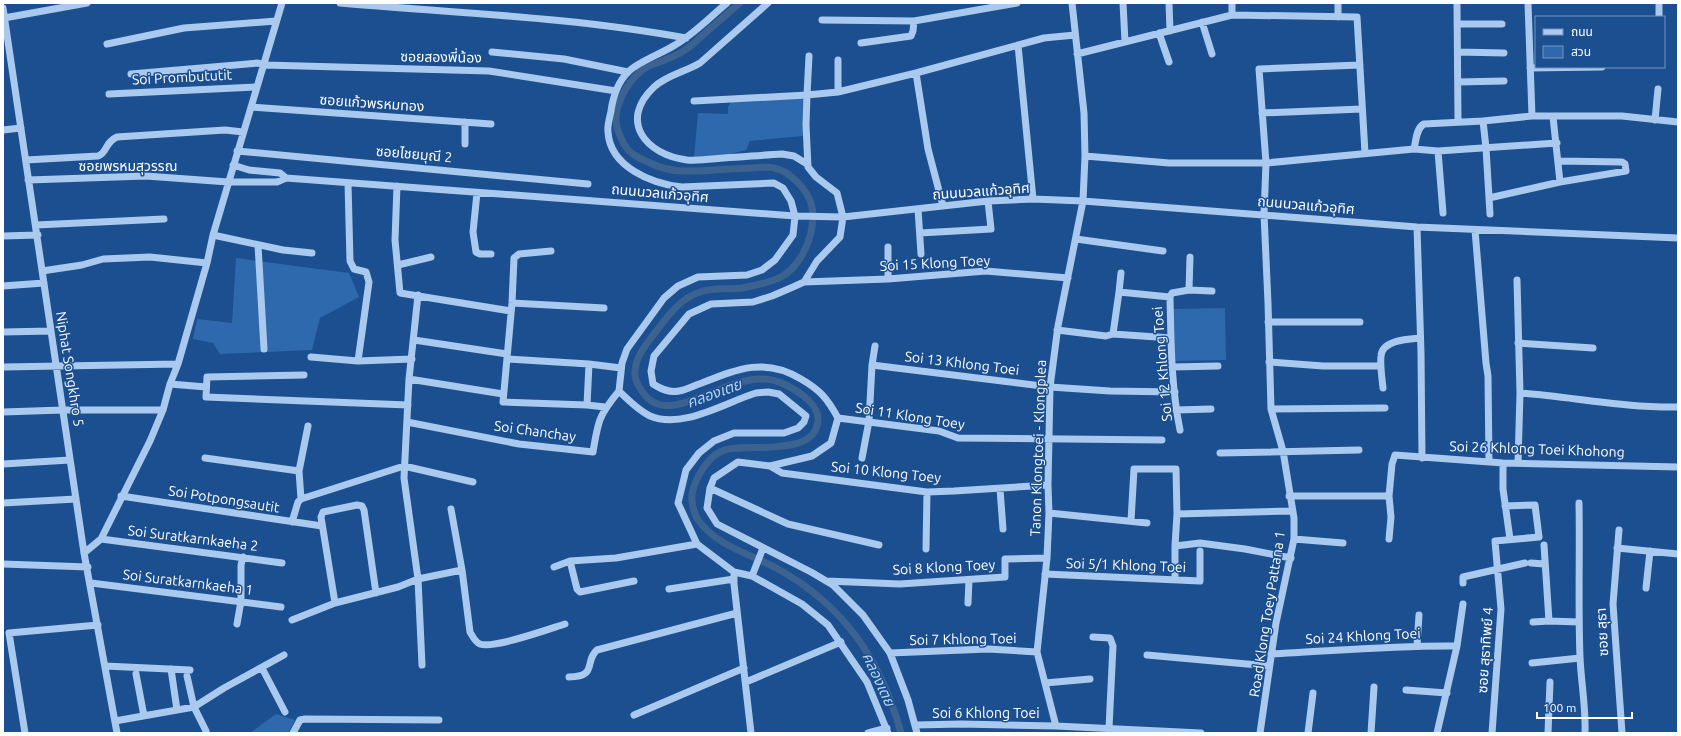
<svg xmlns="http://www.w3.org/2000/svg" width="1681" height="736" viewBox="0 0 1681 736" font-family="Ubuntu,'Noto Sans Thai',sans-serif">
	<rect width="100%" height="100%" fill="#1b4f8f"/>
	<path fill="#2e69ad" d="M804,97L803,136L750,141L746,150L722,156L694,157L698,113L728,114V107L731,102Z
		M236,258L349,273L359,297L320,318L312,350L220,354L213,343L193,339L197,319L232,323Z
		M1225,308L1226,360L1174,361L1173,309Z
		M276,714L295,720L288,733H250Z"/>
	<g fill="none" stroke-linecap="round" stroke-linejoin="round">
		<path stroke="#3c6290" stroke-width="7" d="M740,3C727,14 714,25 702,36C695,42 688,49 680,53C670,59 658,62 647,67C633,75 623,91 618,106C614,119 616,128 622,140C627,152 636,157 648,162C658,167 671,171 682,171C706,172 729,168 753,168C760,168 768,166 774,168C790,171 809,191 812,207C816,233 802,268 777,279C766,283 753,286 742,288C728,290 713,287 700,292C679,299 667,317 654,334C645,346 636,356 635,371C634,379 638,385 642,391C671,437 737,357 786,385C798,391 819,404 818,420C816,458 749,443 725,450C709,454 695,478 692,494C691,502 694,514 698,520C717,546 750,554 776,568C844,605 881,660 901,733"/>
		<path stroke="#a9c9ee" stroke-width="7" d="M340,3C456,13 572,17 686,38
			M727,3C710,17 694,34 675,45C661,54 639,61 628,72C618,82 613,97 611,111C610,117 607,125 608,132C610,167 652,184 682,187L774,183L783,188L791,201L795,216L793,235L775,260L762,270L747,275L698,277L678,286L664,298L627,349L622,363L619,391C628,400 638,410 650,416C682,430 726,402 756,393L768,392L779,394L806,416L804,422L798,428L784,433H734L714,441L699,453L686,470L678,503L697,544L734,572L752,576L802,604L828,625L867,682L888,733
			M768,3L700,63C685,72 667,75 654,87C618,121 646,155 687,160C699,161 712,159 724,158C743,157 762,155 782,154L794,156L807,164
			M1123,3L1125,42
			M1169,3L1170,31
			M1338,3V17
			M1457,3L1458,121
			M1528,3L1532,116
			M3,8L84,553L117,733
			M1232,15V3
			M1659,17V3
			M4,18L87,3
			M822,20L914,21L1017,3
			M1202,22L1212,54
			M1457,24H1502
			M1159,33L1169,62
			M861,43L911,36L913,31L914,21
			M107,44L184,28L276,21
			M1018,45L1033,199
			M492,52L564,59L628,72
			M1458,52L1504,53
			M1077,54L1232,15L1357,17L1365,153
			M1530,68L1602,67
			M916,73L928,149L943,206
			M131,74L258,63L264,65L489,71L616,91
			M1458,82L1504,81
			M838,92V60
			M109,94L257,87
			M694,101L807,95L809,56
			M251,107L491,124
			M1262,113L1362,109
			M1553,117L1560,182
			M1655,120L1658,89
			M1483,121L1486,148L1490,214
			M3,130L21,128
			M465,144V122
			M1414,149L1438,151L1557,143
			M237,151L588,184
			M1438,151L1443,213
			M1085,156L1169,163H1266L1414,149C1416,141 1416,128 1424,124L1483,121L1532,116H1622L1678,122
			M26,160L98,156C108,152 104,143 117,137L225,130L243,132
			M233,165L249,170L280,173L286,178
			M28,180L146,176L228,182H277L286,178L795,216L843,217L988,201L1033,199L1083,201L1417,227L1678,238
			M348,183L350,261L354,269L366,272L369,282L358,361
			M397,186L395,240L400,293L511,311
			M477,193L473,232L476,252L480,254H491
			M1489,198L1560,182L1626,171L1625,164L1622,162L1559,161
			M918,209L921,254
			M36,225L164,219
			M1417,227L1421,352L1422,458
			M1475,230L1486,363L1488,376L1489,462
			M920,233L991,229L988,201
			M213,235L283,250L312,253
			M3,236L38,235
			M1076,239L1163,251
			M258,245L264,349
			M551,251L519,254L514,258L512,303L503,402L587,405L605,407
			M398,265L431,257
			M42,271L82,265L103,259L150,257L207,263
			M888,279V247
			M1517,280L1520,393L1518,463
			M804,282L888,279L986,271L1068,278
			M3,286L44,283
			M1189,290L1190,257
			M1119,292L1121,273
			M418,295L409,379L404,478L418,579L422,665
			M1170,297C1171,341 1171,386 1180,430
			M512,303L604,308
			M1268,322H1360
			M1057,330L1106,336L1113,334L1119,292L1170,297L1172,293L1189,290L1212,291
			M3,332L51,331
			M1113,334L1171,338
			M414,340L507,354
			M1518,343L1593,348
			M311,357L358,361L412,359
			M507,359L589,364L621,368
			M1269,362L1323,366H1381
			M872,365L1050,387L1110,391L1175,392
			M3,367L178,364
			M1172,367L1218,366
			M304,375L207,377L206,397L408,405
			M409,379L503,394
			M170,384L206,387
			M1383,388C1382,378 1380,366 1381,356C1382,340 1408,339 1420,338
			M1520,393C1572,397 1626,408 1678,407
			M587,405L589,364
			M1271,409L1385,408
			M1176,410L1211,409
			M3,412L63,410H163
			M838,418L939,431L958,438L1162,440
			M407,422L519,444L593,452C598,421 599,415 619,391
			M1220,453L1359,450
			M205,458L299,471L301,499
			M862,458L869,421L872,365L875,346
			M1503,463V489L1510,539
			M3,464L70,460
			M770,466L782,473L927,492L954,491L1048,485
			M299,471L308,426
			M710,488L788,524L879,545
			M1000,489L1003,529
			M121,496L322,526
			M1289,496H1389L1392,464L1395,455L1503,463L1678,467
			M1389,496L1391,517L1389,539
			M3,503L76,499
			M1579,503C1580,554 1578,605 1580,657C1581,682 1586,707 1585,733
			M451,509L462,570L470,632C473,637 475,642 480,644C494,649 549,629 565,624
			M1049,513L1147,523
			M1131,521L1134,469H1176L1177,514L1293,511
			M292,522L298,502L301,499L404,466L473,482
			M1619,530L1613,604L1622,733
			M101,539L282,563
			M1294,539L1343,543
			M1544,545L1549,621
			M1175,546L1177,514
			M1617,548L1678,554
			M926,549L927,492
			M84,553L101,539L150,441L163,410L170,384L178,364L207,263L213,235L282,3
			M570,561L577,589L580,592L634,581
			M1531,563L1544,564
			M3,564L88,567
			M554,567L570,561L616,558L697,544
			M734,572V584L751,733
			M1045,574L1200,581V551
			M752,576L763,548
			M1175,580V546L1200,543L1245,549L1291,558
			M827,581L900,584L1005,577V559L1047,558
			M91,583L281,607
			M1463,583V577L1525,563
			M1646,588L1650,551
			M669,589L734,579
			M335,603L321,517L323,512L357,505L362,506L364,510L376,593
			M968,603L969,580
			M292,620L335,603L398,587L418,579L462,570
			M1533,622L1549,621L1579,622
			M237,624L241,601V565L243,557
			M1093,637L1110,638L1113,646L1109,728
			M1417,645L1419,615
			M890,653L988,649L1037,652
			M1271,654C1333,651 1395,645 1457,646
			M1147,655L1269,666
			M1532,663L1580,658
			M105,666L190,670
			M262,668L285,712
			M171,669L177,710
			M136,674L144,716
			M187,676L194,707L206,731
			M569,677C598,677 584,661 597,650L737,613
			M746,682L841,642
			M1045,683L1090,679
			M1406,690L1447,693
			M634,715L744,668
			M115,721L194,707L224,688L284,655
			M916,725L961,724L1056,726L1201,733
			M1056,726L1037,652L1047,558L1049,513L1048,485L1050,387L1058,326L1083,201L1085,156L1084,113L1072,3
			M25,733L9,633L98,625
			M293,733L300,720L305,719L439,720
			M868,733L887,728
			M917,733L908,700L890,653L863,615L833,585L811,572L717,524L707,508L710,488L714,478L738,462L770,466L812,456L831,443L838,418C827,398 820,390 801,379C765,357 737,369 702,383C695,385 686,390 679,391C669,393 661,389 653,384L651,371L654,356L689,314L711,304L753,302L772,296L793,287L804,282L817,261L840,237L843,217L837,193L816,177L808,167L806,125L807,95L838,92L916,73L1044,38L1075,35
			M1260,733L1276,623L1294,539V518L1283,451L1271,409L1268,303L1264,214L1266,163L1259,69L1360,65
			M1308,733L1313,693
			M1371,733L1374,687
			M1437,733L1457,646L1463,604
			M1492,733L1501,609L1495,541L1539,537L1535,505L1505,506
			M1548,733L1550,682"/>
	</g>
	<g text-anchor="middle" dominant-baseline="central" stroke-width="3" stroke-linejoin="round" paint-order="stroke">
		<g font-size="14" fill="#fff" stroke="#1b4f8f">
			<text transform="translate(441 57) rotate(1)">ซอยสองพี่น้อง</text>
			<text transform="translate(182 77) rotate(-3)">Soi Prombututit</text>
			<text transform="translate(372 103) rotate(4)">ซอยแก้วพรหมทอง</text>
			<text transform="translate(414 154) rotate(5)">ซอยไชยมุณี 2</text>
			<text x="128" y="166">ซอยพรหมสุวรรณ</text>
			<text transform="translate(981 191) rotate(-4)">ถนนนวลแก้วอุทิศ</text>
			<text transform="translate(660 193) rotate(5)">ถนนนวลแก้วอุทิศ</text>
			<text transform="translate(1306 205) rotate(5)">ถนนนวลแก้วอุทิศ</text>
			<text transform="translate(935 263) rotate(-3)">Soi 15 Klong Toey</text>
			<text transform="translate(962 363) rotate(7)">Soi 13 Khlong Toei</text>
			<text transform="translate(1162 364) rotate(-95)">Soi 12 Khlong Toei</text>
			<text transform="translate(70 369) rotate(81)">Niphat Songkhro 5</text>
			<text transform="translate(910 416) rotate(9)">Soi 11 Klong Toey</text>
			<text transform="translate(535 431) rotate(8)">Soi Chanchay</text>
			<text transform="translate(1038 448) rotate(-88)">Tanon Klongtoei - Klongplea</text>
			<text transform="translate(1537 449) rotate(2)">Soi 26 Khlong Toei Khohong</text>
			<text transform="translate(886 472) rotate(6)">Soi 10 Klong Toey</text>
			<text transform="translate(224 499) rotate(9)">Soi Potpongsautit</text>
			<text transform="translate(193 538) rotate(7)">Soi Suratkarnkaeha 2</text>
			<text transform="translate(1126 565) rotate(2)">Soi 5/1 Khlong Toei</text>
			<text transform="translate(944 567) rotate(-3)">Soi 8 Klong Toey</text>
			<text transform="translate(188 582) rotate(7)">Soi Suratkarnkaeha 1</text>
			<text transform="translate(1267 614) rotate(-81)">Road Klong Toey Pattana 1</text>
			<text transform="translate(1602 632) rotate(-93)">ซอย สุธา</text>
			<text transform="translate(1363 636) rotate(-3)">Soi 24 Khlong Toei</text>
			<text transform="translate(963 639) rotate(-1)">Soi 7 Khlong Toei</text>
			<text transform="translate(1485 650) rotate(-86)">ซอย สุธาทิพย์ 4</text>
			<text x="986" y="713">Soi 6 Khlong Toei</text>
		</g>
		<g font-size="15" font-style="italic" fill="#b5d3f5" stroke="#1b4f8f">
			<text transform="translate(714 393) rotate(-20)">คลองเตย</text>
			<text transform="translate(879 679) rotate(65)">คลองเตย</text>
		</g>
	</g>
	<rect width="1681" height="736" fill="none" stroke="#ffffff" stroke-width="8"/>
	<rect x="1535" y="16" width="130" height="52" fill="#1b4f8f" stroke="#7695bc"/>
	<rect x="1543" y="29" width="20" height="6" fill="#a9c9ee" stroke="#7695bc"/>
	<text x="1571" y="36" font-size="12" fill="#ffffff">ถนน</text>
	<rect x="1543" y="46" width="20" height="12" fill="#2e69ad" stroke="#7695bc"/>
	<text x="1571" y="56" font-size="12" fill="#ffffff">สวน</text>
	<path d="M1537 712v6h95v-6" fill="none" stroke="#ffffff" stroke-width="2"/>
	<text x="1543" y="712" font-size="12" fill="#ffffff" stroke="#1b4f8f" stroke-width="3" paint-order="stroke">100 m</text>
</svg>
